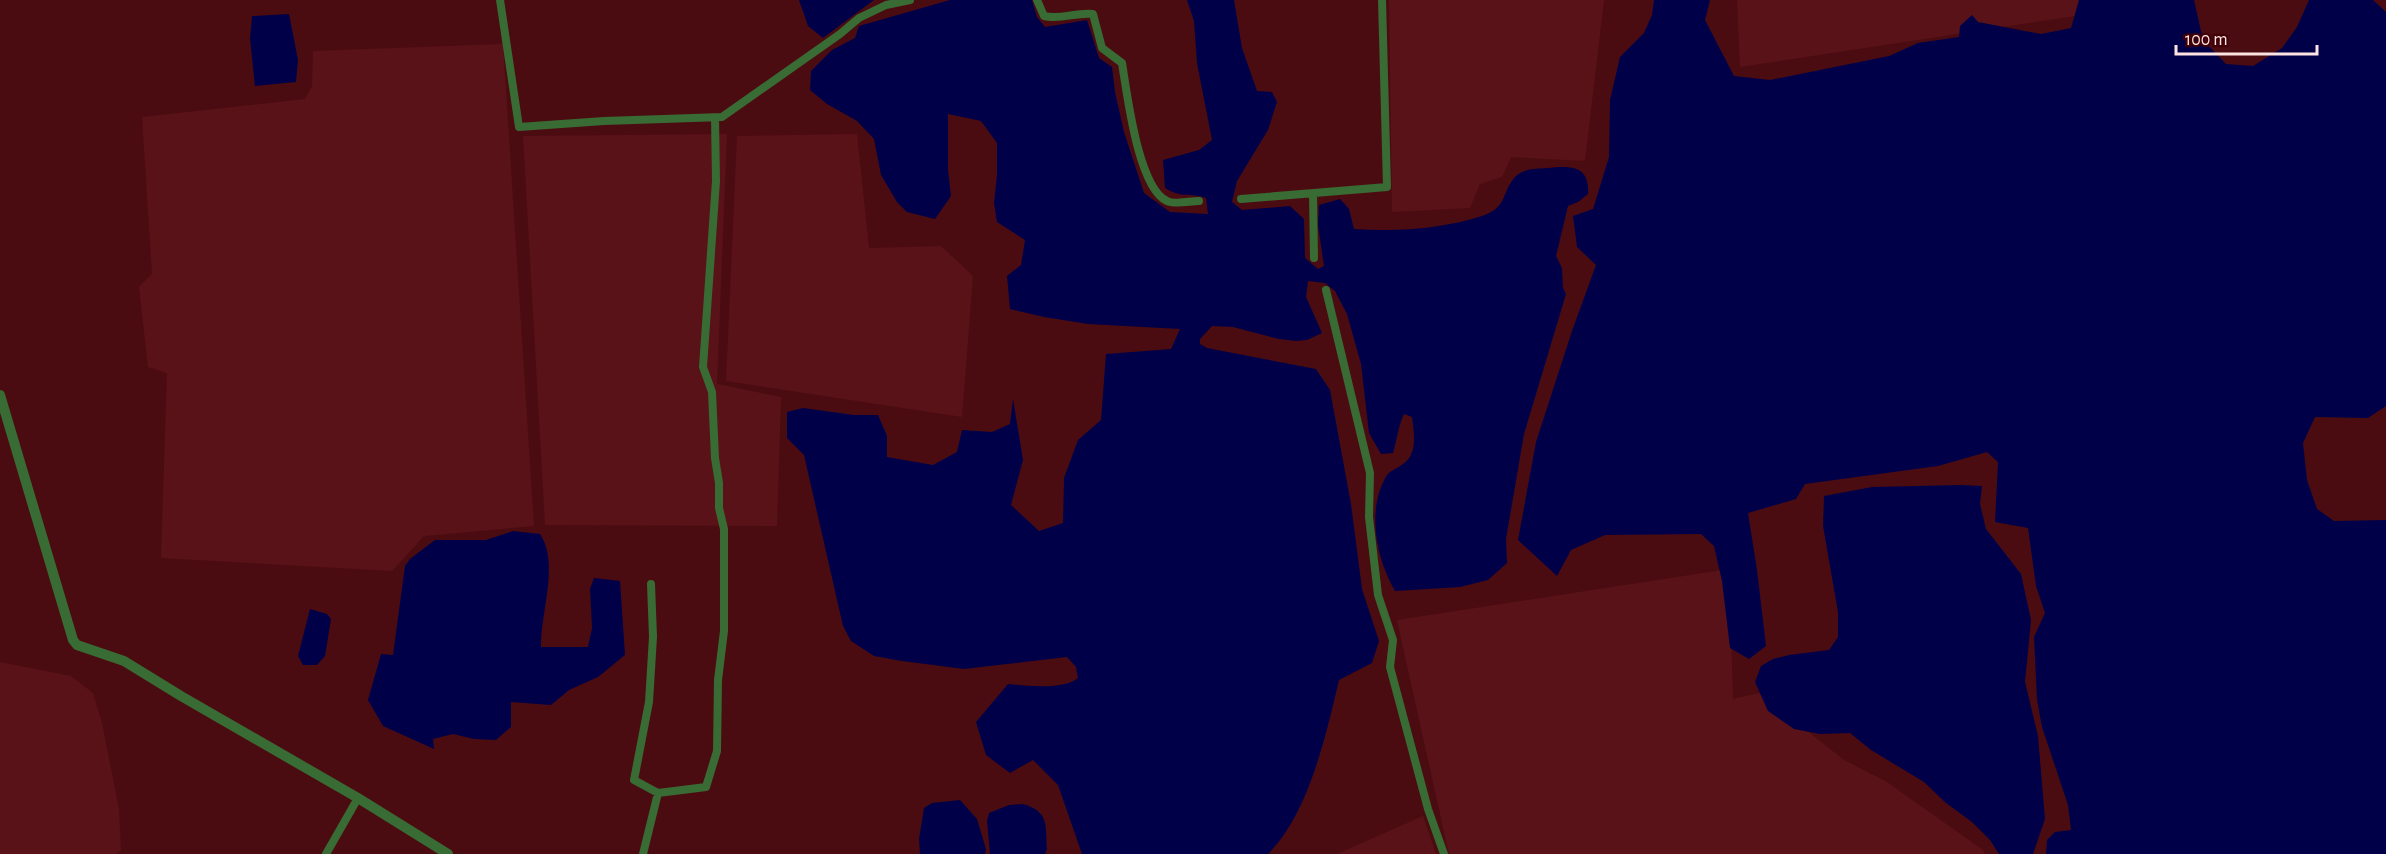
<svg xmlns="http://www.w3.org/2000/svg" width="2386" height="854" viewBox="0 0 2386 854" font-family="'Alegreya Sans',sans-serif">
	<rect width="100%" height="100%" fill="#4b0c11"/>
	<path fill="#591218" d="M1389,0H1604L1585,161L1511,157L1502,177L1480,184L1470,208L1392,212Z
		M1737,0H2093L2095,13L1740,67Z
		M503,44L534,526L424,536L392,571L161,558L167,373L148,367L139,287L152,274L142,117L305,99L312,86L313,51Z
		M727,134L717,384L781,397L777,526L545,525L523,136Z
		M857,134L869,248L941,246L973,276L962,417L726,381L737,136Z
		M1729,569L1733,699L1759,693L1844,760L1887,782L1983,850L1985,854H1449L1397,620Z
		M0,662L71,676L93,693L102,723L119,809L121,850L117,854H0Z
		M1423,816L1436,854H1337Z"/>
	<path fill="#000049" d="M799,0H874L823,38L808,26Z
		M950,0H1032L1037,17L1045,27L1087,20L1099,58L1112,67L1115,92L1124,132L1144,193L1170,212L1208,214L1206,198C1189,192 1183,199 1165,188L1163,160L1199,150L1212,140L1197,63L1194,21L1187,0H1234L1242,48L1257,91L1272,92L1277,102L1268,130L1237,181L1232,202L1242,210L1290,206L1304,219L1305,258L1318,269L1324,266L1318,225L1319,205L1340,199L1349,209L1354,229C1397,232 1441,229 1482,216C1509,207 1501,191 1516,176C1525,168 1536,169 1547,168C1569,166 1590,164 1588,194L1578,202L1568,206L1556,256L1562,268L1563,288L1566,294L1524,434L1506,539L1507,563L1488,580L1460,587L1395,591C1376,558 1366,509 1387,475C1391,470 1398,468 1403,464C1418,454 1414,433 1412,417L1404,414C1398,427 1397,439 1393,453L1381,454L1369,433L1361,364L1347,314L1335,291L1325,283L1308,281L1306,297L1322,333L1307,340L1296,341L1279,339L1233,327L1212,326L1200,339V344L1207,348L1316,369L1330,390L1351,504L1362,589L1379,641L1372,663L1339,680C1326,735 1309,813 1268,854H1082L1058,785L1033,760L1010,773L986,755L976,722L1008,684C1026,686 1064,690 1078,678L1076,667L1067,657L964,669L902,661L874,656L851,641L843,626L804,455L787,438V412L803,408L854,415H878L887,436V457L933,465L957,452L962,430L992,432L1010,424L1013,399L1023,460L1011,505L1039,531L1063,523L1064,478L1078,440L1101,420L1106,354L1171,349L1180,329L1088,324L1044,317L1010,309L1007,276L1021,265L1025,240L997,222L994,203L997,175V143L981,121L948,114V170L951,196L935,219L907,212L897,202L881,175L874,139L857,121L827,104L810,90L811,71L832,50L855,38L859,26Z
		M1654,0H1710L1705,20L1734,76L1770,80L1889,56L1918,43L1959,37L1960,26L1972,15L1978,22L2041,34L2071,28L2079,0H2194L2203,40L2226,64L2253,66L2282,48L2297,27L2309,0H2373L2386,12V406L2368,418L2315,417L2303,443L2307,480L2317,509L2334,521L2386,520V854H2046L2047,840L2055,832L2071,830L2068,805L2042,727L2037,700L2034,637L2045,613L2036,586L2028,528L1995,522L1998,462L1987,452L1938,466L1805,484L1796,499L1748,513L1757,570L1766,646L1749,659L1730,648L1722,581L1714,546L1701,534L1605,535L1571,550L1557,576L1518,540L1536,442L1572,331L1596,265L1577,247L1573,216L1593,209L1609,157L1610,100L1620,57L1644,33L1652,15Z
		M289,14L298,60L296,82L255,86L250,39L252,16Z
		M1961,485L1982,486L1980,504L1986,529L2021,574L2031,620L2025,682L2038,736L2045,819L2033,854H1999L1990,840L1972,822L1946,803L1924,782L1871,750L1850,733L1820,734L1794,729L1768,711L1755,682L1761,666L1773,659L1789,655L1829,650L1838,637V612L1823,526L1824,496L1872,487Z
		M513,531L540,534C560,564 540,613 541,647H588L592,628L590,589L594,578L620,581L625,655L598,677L569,690L551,705L511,702V727L496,740L474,739L453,734L433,739L434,749L383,726L368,700L381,654L393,655L405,566L410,559L435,540H486Z
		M310,609L327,614L331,619L325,656L317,665H303L298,656Z
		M960,800L977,819L986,849L985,854H920L919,839L924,808L932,803Z
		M1023,804C1050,812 1045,825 1047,849L1045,854H990L987,821L989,813L1009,805Z"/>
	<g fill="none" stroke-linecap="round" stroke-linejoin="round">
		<path stroke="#396b34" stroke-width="8" d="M500,0L519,127L604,121L722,117L840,34L859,18L886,5L910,0
			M1037,0L1044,16C1061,20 1076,12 1093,14L1102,48L1122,63C1127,93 1138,188 1167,201C1175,205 1190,201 1199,201
			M1313,193L1314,258
			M1241,199L1387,187L1382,0
			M1326,290L1370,473L1369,517L1378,595L1393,640L1390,667L1428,809L1444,854
			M651,584L653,637L649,702L634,780L658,793L706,787L717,751L718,680L724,631V529L719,508V483L715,458L712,392L703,367L716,181L715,118
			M326,854L358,798
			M643,854L658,793"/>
		<path stroke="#396b34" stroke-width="10" d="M0,395L73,640L77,645L124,661L181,696L358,798L448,854"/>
	</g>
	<path d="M2176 45v9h141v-9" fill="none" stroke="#fde4e2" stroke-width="3"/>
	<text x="2185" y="45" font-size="18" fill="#fde4e2" stroke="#400007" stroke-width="4.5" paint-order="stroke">100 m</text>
</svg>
